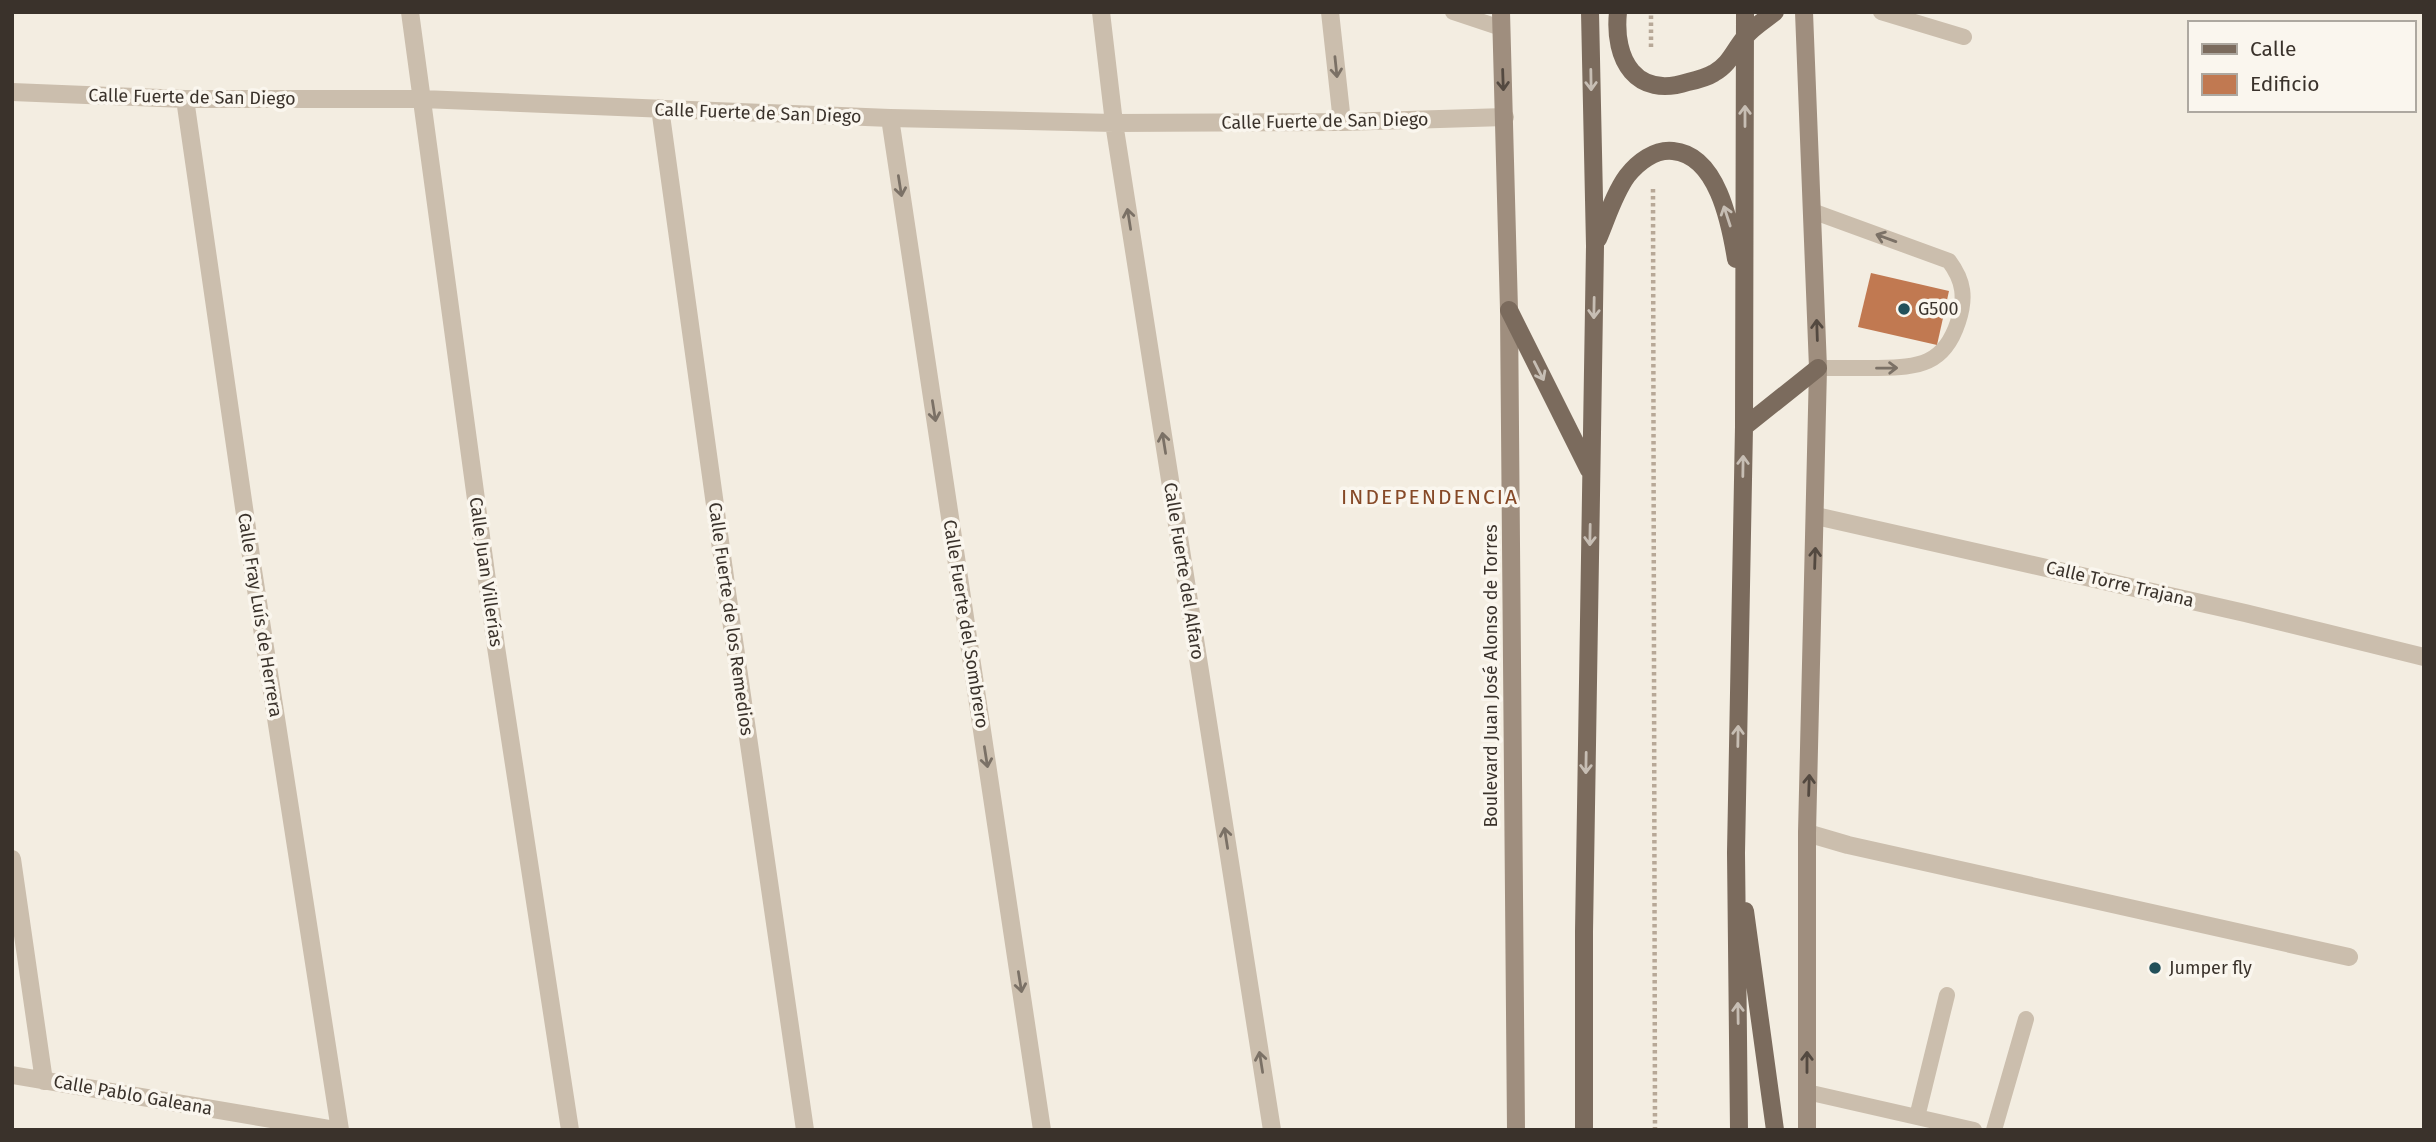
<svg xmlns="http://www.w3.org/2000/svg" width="2436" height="1142" viewBox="0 0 2436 1142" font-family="'Fira Sans',sans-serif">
	<rect width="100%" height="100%" fill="#f3ede1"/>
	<path fill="#c17951" d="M1871,273L1949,291L1937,345L1858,327Z"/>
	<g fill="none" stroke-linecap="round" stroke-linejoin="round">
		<path stroke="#b7a897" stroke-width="4.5" stroke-dasharray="3.5 3.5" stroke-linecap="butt" d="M1651,47V12
			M1653,189L1655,1130"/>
		<path stroke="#cbbead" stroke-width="16" d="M1453,12L1501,28
			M1881,12L1964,37
			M1812,211L1949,261C1964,281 1966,298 1958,322C1944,365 1919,367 1878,368C1858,368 1838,368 1818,368
			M1807,1092L1974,1130
			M1917,1117L1947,995
			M1994,1130L2026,1019"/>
		<path stroke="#cbbead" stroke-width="18" d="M410,12L496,647L570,1130
			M1101,12L1114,123L1272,1130
			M1330,12L1342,122
			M12,92L185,99H422L890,118L1114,123L1342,122L1505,117
			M185,99L253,570L340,1130
			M660,108L728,599L805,1130
			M890,118L1042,1130
			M1816,516L2245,613L2424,657
			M1807,833L1848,845L2349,957
			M12,859L44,1081
			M12,1075L336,1130"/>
		<path stroke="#9f8e7e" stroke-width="18" d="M1501,12L1509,310L1516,1130
			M1804,12L1818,368L1807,833V1130"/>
		<path stroke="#7b6b5d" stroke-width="18" d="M1618,12C1613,60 1636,99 1688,82C1697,80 1706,78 1714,73C1730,64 1734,50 1745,37C1753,27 1765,20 1775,12
			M1598,239C1607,218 1614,194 1627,176C1638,162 1655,149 1673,151C1717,155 1730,222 1736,259
			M1509,310L1589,470
			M1744,427L1818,368
			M1745,911L1775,1130
			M1584,1130V932L1595,246L1590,12
			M1739,1130L1736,853L1744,427L1745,12"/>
	</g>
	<defs><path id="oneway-shaft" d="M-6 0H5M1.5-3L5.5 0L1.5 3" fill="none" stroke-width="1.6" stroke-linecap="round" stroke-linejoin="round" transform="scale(1.75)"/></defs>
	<g stroke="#7b7166">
		<use href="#oneway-shaft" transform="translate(1336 67) rotate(84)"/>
		<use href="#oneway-shaft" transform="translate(900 186) rotate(81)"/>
		<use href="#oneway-shaft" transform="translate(1129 219) rotate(-99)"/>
		<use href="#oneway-shaft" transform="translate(1886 238) rotate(-160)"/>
		<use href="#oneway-shaft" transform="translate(1887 368) rotate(-1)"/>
		<use href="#oneway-shaft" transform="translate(934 411) rotate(81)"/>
		<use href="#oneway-shaft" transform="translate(1164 443) rotate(-99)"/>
		<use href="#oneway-shaft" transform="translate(986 757) rotate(81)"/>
		<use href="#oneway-shaft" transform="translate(1226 838) rotate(-99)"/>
		<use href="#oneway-shaft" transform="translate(1020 982) rotate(81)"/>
		<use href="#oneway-shaft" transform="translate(1261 1062) rotate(-99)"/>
	</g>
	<g stroke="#534940">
		<use href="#oneway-shaft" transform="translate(1503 80) rotate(88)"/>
		<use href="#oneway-shaft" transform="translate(1817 330) rotate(-92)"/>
		<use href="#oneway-shaft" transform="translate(1815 558) rotate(-88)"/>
		<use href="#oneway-shaft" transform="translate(1809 785) rotate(-88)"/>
		<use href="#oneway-shaft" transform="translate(1807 1062) rotate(-90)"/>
	</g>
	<g stroke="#c7beb4">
		<use href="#oneway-shaft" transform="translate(1591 80) rotate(89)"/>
		<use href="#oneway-shaft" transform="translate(1745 116) rotate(-90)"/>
		<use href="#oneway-shaft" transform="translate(1727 216) rotate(-108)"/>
		<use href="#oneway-shaft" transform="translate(1594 308) rotate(91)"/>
		<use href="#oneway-shaft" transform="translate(1539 371) rotate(63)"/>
		<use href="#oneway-shaft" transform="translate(1743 466) rotate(-89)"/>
		<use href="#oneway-shaft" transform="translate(1590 535) rotate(91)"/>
		<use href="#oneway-shaft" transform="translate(1738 736) rotate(-89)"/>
		<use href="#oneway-shaft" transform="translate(1586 763) rotate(91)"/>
		<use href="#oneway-shaft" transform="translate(1738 1013) rotate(-91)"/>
	</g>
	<g fill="#22505a" stroke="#faf6ee" stroke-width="2.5">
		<circle cx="1904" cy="309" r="7"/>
		<circle cx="2155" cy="968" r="7"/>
	</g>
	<g text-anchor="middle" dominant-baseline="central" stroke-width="7" stroke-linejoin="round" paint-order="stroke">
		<g font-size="18" fill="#3a322b" stroke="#faf6ee">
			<text transform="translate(192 97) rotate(1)">Calle Fuerte de San Diego</text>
			<text transform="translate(758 113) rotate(2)">Calle Fuerte de San Diego</text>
			<text transform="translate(1325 121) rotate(-1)">Calle Fuerte de San Diego</text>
			<text transform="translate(1184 571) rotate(81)">Calle Fuerte del Alfaro</text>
			<text transform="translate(486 572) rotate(82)">Calle Juan Villerías</text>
			<text transform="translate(2120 584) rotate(13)">Calle Torre Trajana</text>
			<text transform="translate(260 615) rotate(81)">Calle Fray Luís de Herrera</text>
			<text transform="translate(731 619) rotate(82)">Calle Fuerte de los Remedios</text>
			<text transform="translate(966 624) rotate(81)">Calle Fuerte del Sombrero</text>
			<text transform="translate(1491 676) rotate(-90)">Boulevard Juan José Alonso de Torres</text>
			<text transform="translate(133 1095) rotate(10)">Calle Pablo Galeana</text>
		</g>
		<g font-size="18" fill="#3a322b" stroke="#faf6ee" text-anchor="start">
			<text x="1918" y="309">G500</text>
			<text x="2169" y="968">Jumper fly</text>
		</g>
		<g font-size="21" letter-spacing="2" fill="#864927" stroke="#faf6ee">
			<text x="1430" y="497">INDEPENDENCIA</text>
		</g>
	</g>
	<rect width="2436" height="1142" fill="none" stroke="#3a322b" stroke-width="28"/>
	<rect x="2188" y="21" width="228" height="91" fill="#faf6ee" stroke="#ada8a0" stroke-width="2"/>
	<rect x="2202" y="44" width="35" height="10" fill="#7b6b5d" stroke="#ada8a0" stroke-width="2"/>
	<text x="2250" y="56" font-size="21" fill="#3a322b">Calle</text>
	<rect x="2202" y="74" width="35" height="21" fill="#c17951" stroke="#ada8a0" stroke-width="2"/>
	<text x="2250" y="91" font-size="21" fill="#3a322b">Edificio</text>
</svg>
